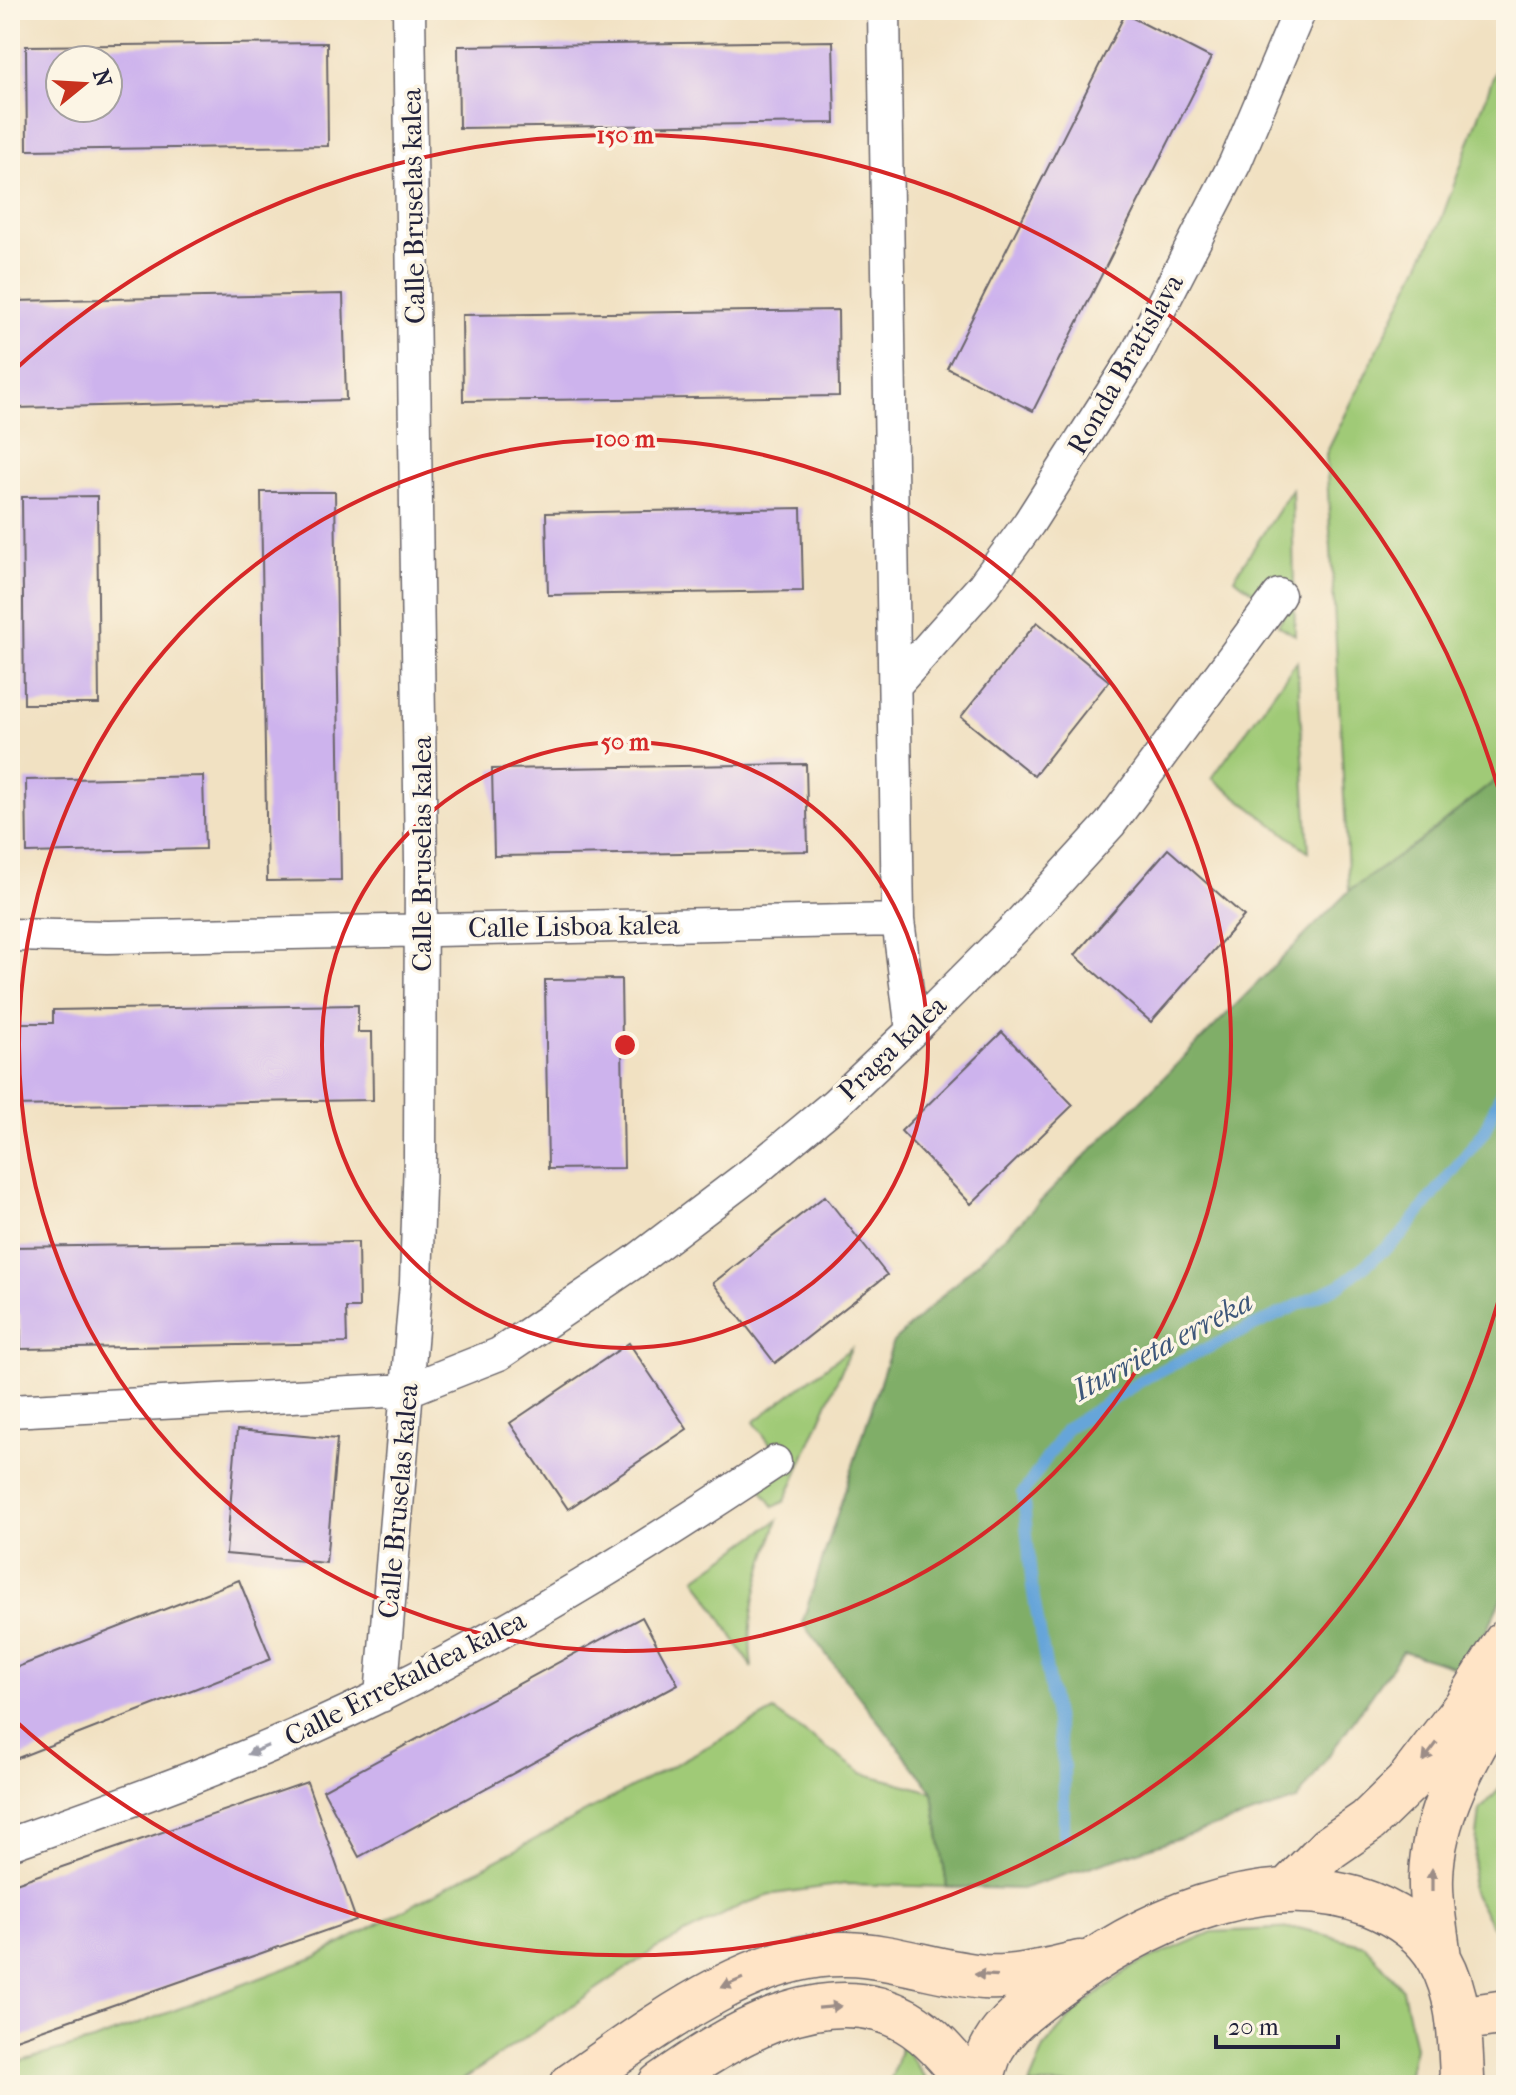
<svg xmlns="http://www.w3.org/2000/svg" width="1516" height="2095" viewBox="0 0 1516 2095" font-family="'IM FELL French Canon',serif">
	<rect width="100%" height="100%" fill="#fcf5e5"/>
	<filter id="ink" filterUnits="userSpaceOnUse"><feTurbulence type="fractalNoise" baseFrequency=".0125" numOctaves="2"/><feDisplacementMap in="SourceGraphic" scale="16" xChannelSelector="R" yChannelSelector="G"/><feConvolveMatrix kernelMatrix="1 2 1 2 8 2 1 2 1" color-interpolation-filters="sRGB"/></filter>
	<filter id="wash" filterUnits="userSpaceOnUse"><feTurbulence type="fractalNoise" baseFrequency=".006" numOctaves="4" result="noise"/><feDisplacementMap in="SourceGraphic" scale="32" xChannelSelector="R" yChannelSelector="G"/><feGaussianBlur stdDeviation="1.8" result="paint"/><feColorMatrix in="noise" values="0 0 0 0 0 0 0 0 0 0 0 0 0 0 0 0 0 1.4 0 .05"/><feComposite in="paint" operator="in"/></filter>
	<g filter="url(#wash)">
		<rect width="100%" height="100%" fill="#f1e1c2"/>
		<path fill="#a0ca77" stroke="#617659" stroke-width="2" d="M1506,42V772L1420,841L1349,891L1326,454L1440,223Z
			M1292,489L1295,635L1278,625L1292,600L1266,579L1257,594L1234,578Z
			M1297,661L1309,852L1212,778Z
			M851,1348L785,1501L774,1507L761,1489L788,1468L754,1422Z
			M778,1520C761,1571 745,1613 752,1668L696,1578Z
			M774,1711L862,1773L933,1792L947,1887L845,1884L774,1894L744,1904L657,1948L455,2085H10V2064L93,2041L316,1957Z
			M1506,1782V1952L1471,1889L1480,1810Z
			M1298,1928L1365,1945L1403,1990L1415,2047L1406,2085H1029L1045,2046L1074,2013L1131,1967L1212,1932Z
			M902,2044L930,2085H871L891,2080Z"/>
		<path fill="#80ae68" stroke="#516852" stroke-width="2" d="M1506,772V1590L1468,1671L1403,1651L1297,1800L1021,1889L947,1887L933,1792L802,1623L893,1342L1014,1228L1349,891L1420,841Z"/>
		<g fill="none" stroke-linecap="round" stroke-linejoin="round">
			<path stroke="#66a5d9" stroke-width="12" d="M1064,1836V1767L1032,1587L1023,1493L1067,1428L1149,1376L1342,1284L1400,1237L1484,1132L1506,1081"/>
		</g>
		<g id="blocks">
			<path fill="#cdb3ed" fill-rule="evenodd" d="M1125,14L1211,58L1033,411L947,368Z
				M833,41L835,123L459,128L458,46Z
				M327,43L328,146L27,150L26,46ZM60,60H108V108H60Z
				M343,294L346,400L16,408L13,301Z
				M838,310L839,396L463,401L462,315Z
				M261,492H335L341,880L267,881Z
				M97,496L99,704H24L22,497Z
				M801,508L803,591L548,595L546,513Z
				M1037,622L1109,681L1034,776L961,717Z
				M806,764L808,851L494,856L492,769Z
				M203,776L205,849L27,853L26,780Z
				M1168,849L1244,916L1151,1022L1075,955Z
				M621,979L624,1168L548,1169L545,980Z
				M358,1005V1032H372L373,1100L10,1106V1029L13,1023H53V1010Z
				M1002,1032L1073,1105L971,1204L901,1131Z
				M825,1196L887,1275L775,1363L713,1283Z
				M358,1242L359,1308H346L347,1343L21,1349L20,1314H10V1247Z
				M629,1343L687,1429L568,1509L510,1423Z
				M237,1430L337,1439L326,1563L226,1554Z
				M239,1580L271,1659L10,1761V1670Z
				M642,1617L678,1684L359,1857L323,1790Z
				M307,1782L356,1920L10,2041V1885Z"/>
		</g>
	</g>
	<g filter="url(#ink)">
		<use href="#blocks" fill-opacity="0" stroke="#6a656a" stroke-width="2"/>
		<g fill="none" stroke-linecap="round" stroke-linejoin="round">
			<g stroke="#6a656a" stroke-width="35">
				<path id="street" d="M884,10L898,920L912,1031
					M896,684L983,586L1029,523L1136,355L1235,163L1300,10
					M10,935L108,937L898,920
					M10,1411L408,1390L499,1354L636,1261L752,1173L835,1104L912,1031L1016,927L1110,824L1279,595
					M381,1696L416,1283L420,1156L421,862L409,10
					M10,1844C135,1800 261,1755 380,1696C518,1628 647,1547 775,1462"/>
			</g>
			<g stroke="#6a656a" stroke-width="47">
				<path id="secondary" d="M1288,1890L1329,1848L1368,1821L1407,1783L1466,1706L1506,1642
					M1439,1958C1436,1932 1430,1904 1431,1878C1432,1814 1469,1753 1500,1700
					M1459,2019L1506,2012
					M572,2085C648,2033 750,1951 846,1954C893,1955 938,1973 984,1977C1016,1979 1049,1970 1080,1963
					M660,2085C726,2038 825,1975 907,2021C933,2036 953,2062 972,2085
					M980,2085C984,2072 987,2056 994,2045C1006,2024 1031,2006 1051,1991C1136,1925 1262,1863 1370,1904C1397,1915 1425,1933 1440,1960C1460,1996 1460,2038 1462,2078L1459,2085"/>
			</g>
			<use href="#street" stroke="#fff" stroke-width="32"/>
			<use href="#secondary" stroke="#ffe4c6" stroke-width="44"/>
		</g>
		<defs><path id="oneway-solid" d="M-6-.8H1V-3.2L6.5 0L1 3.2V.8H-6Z" transform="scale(2)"/></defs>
		<use fill="#9c9ca7" href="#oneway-solid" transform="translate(258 1750) rotate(157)"/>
		<g fill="#9c8d87">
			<use href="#oneway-solid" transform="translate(1430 1752) rotate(127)"/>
			<use href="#oneway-solid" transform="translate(1432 1880) rotate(-90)"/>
			<use href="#oneway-solid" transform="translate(986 1975) rotate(-177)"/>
			<use href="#oneway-solid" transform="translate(732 1983) rotate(156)"/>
			<use href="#oneway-solid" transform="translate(830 2007) rotate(-5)"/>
		</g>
	</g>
	<g fill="none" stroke="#d62828" stroke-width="4">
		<circle cx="625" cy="1045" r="303"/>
		<circle cx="625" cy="1045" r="606"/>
		<path d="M1504 1281A910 910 0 0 1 10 1716M10 374A910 910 0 0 1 1504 809"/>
	</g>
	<g text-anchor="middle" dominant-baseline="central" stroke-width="7" stroke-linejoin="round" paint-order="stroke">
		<g font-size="28" fill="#22223b" stroke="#fcf5e5">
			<text transform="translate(413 206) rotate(-91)">Calle Bruselas kalea</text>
			<text transform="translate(1125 364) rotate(-60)">Ronda Bratislava</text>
			<text transform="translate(421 854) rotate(-90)">Calle Bruselas kalea</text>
			<text transform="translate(574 926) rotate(-1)">Calle Lisboa kalea</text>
			<text transform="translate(892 1048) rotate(-44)">Praga kalea</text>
			<text transform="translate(398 1501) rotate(-85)">Calle Bruselas kalea</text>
			<text transform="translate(405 1678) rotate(-27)">Calle Errekaldea kalea</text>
		</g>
		<g font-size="30" font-style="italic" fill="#3d567a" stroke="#fcf5e5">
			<text transform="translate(1163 1346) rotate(-28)">Iturrieta erreka</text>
		</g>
	</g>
	<circle cx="625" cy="1045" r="12" fill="#d62828" stroke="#fcf5e5" stroke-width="4"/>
	<g font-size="24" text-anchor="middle" font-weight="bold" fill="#d62828" stroke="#fcf5e5" stroke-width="7" stroke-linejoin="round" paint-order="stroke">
		<text x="625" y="143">150 m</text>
		<text x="625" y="447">100 m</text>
		<text x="625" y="750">50 m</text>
	</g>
	<rect width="1516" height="2095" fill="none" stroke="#fcf5e5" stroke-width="40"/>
	<g transform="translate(84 84) rotate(72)"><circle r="38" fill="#fcf5e5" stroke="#a5a1a1" stroke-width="2"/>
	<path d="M0-6L14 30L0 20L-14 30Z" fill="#c8321e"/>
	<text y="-12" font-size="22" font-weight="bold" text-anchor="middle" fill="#22223b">N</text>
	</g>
	<path d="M1216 2035v12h122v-12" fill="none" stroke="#22223b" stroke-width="4"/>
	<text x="1228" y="2035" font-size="24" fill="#22223b" stroke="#fcf5e5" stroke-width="6" paint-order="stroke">20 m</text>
</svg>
